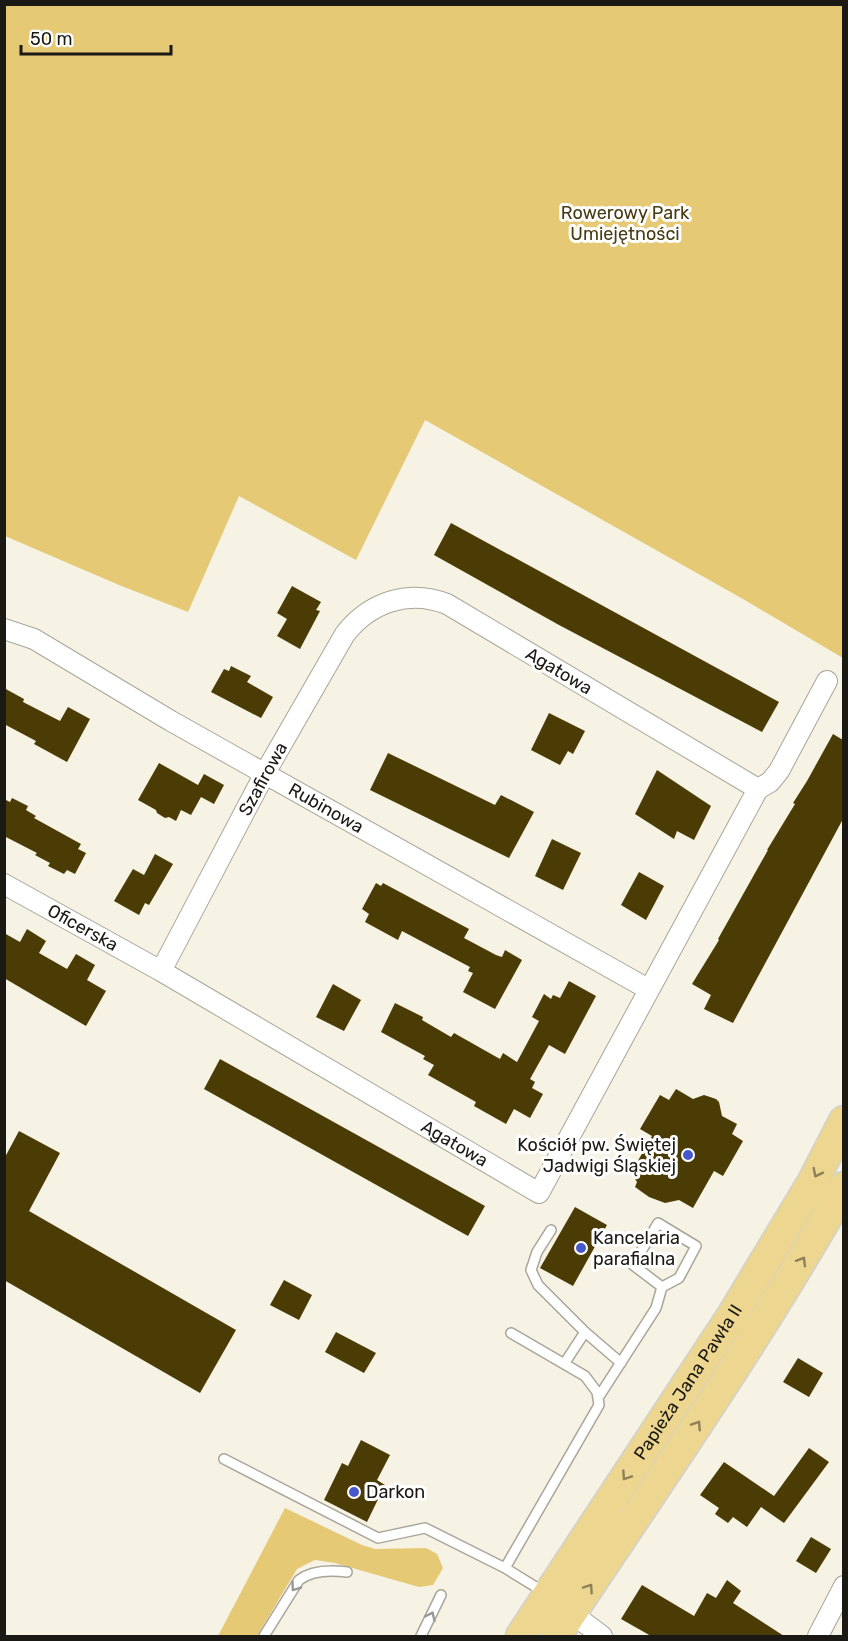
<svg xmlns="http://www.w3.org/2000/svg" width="848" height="1641" viewBox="0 0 848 1641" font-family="Rubik,sans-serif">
	<rect width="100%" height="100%" fill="#f6f2e4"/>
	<path fill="#e5c975" d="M5,4L843,5V658L743,599L425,420L356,560L239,496L188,612L119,585L5,536Z
		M285,1508L362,1545L375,1549L426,1548L437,1554L443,1568L433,1585L419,1587L335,1563L315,1560L297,1569L257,1636H218Z"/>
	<path fill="#4b3c05" d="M451,523L779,702L762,732L559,625L434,555Z
		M292,586L321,602L316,610L320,611L300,649L277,636L287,619L277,613Z
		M231,666L251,676L247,682L273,697L261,718L211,692L224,669L229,671Z
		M4,688L24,699L23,702L60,721L68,707L90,719L67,762L34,744L36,741L4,724Z
		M549,713L585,731L573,754L568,751L560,765L531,750Z
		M833,734L843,740V819L733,1023L704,1009L711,995L692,984L719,940L718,939L768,850H767L795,804L793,803L807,781Z
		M388,753L495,805L501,795L534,812L509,858L370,790Z
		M159,763L198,785L204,774L224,785L214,804L201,797L191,815L181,810L176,821L169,817L165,818L157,813L156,810L138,800Z
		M657,770L711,806L694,840L677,831L674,839L635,814Z
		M12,798L28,806L26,810L36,816L34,818L81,844L78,849L86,853L75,874L67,870L64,874L48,866L50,863L35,855L37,853L4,836V799L10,802Z
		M552,839L581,853L563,890L535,876Z
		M155,854L173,864L149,905L145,903L139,915L114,901L133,869L144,875Z
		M639,872L664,886L646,920L621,905Z
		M376,883L381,886L383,883L469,929L464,938L496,955L502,957L505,950L522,960L495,1009L463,992L473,973L468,971L470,967L402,931L398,940L365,922L369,914L362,909Z
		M27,929L46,941L39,953L67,969L76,954L95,965L87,980L106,991L86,1026L4,978V933L20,942Z
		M569,981L596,996L565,1054L549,1045L530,1079L535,1082L532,1088L543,1094L530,1118L514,1109L506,1124L474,1106L476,1102L428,1075L434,1065L423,1059L425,1056L381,1032L395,1003L423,1017L422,1020L451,1037L454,1033L500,1059L503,1053L517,1062L539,1021L532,1017L544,994L551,999L553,995L560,998Z
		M333,984L361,1000L344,1031L316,1017Z
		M220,1059L485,1206L468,1236L204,1089Z
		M676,1089L693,1099L704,1095L716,1099L719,1102L722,1116L737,1124L732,1134L743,1141L723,1176L714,1171L693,1208L679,1200L665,1203L649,1197L635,1187L637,1182L631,1173L652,1136L640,1129L660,1095L669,1100Z
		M19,1131L60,1153L29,1211L236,1330L200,1393L4,1280V1159Z
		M575,1207L607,1225L573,1286L540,1268Z
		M284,1280L312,1295L299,1320L270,1305Z
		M336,1332L376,1353L364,1373L325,1352Z
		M798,1358L823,1373L809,1397L783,1382Z
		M361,1440L390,1455L377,1480L385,1485L367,1522L324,1500L342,1463L348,1466Z
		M809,1448L829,1462L784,1523L761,1507L747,1527L733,1517L728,1523L715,1514L719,1508L700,1495L724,1462L774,1496Z
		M811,1537L831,1549L816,1573L796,1561Z
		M727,1580L741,1591L733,1603L784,1636H651L621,1619L642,1585L694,1616L707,1593L716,1598Z"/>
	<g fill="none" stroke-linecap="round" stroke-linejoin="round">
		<g stroke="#a9a598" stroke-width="12">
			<path id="service" d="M551,1230L537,1252L531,1270L538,1285L585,1332L564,1364
				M585,1332L621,1363
				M598,1398L656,1308L662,1287L679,1278L696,1246L658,1223L633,1265L662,1287
				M224,1459L378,1538L425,1528L505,1568L544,1592
				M505,1568L599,1405L597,1392L585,1376L511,1333
				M264,1636L299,1580C312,1570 331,1570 347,1572
				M421,1636L441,1595"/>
		</g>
		<g stroke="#a9a598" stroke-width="22">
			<g id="minor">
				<path id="s1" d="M4,629L34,639L171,721L648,989"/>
				<path d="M758,789L770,782L779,771L827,681"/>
				<path id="s2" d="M4,884L161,971L539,1193L758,789L447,604C409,589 370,602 345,634L265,773L161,971"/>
				<path d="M562,1606L602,1636"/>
				<path d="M818,1636L844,1586"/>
			</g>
		</g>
		<g stroke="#d1d1d0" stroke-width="33">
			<g id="primary">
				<path id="s3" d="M521,1636L733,1314L812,1183L844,1121"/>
				<path d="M556,1636C654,1488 757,1342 844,1187"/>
			</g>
		</g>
		<use href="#service" stroke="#fff" stroke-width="9"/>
		<use href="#minor" stroke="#fff" stroke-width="20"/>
		<use href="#primary" stroke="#ecd690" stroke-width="30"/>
	</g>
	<defs><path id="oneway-chevron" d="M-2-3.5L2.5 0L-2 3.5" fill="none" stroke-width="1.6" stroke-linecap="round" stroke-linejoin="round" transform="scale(1.5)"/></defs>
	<g stroke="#8e8158">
		<use href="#oneway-chevron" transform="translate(817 1173) rotate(117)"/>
		<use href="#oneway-chevron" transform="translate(802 1261) rotate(-59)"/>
		<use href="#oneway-chevron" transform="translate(697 1425) rotate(-57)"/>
		<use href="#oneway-chevron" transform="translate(626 1476) rotate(124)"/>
		<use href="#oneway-chevron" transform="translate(589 1588) rotate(-56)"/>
	</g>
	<g stroke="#989895">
		<use href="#oneway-chevron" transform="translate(295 1587) rotate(126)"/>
		<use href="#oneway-chevron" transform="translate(431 1616) rotate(-65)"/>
	</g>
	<g fill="#4658cc" stroke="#fff" stroke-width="2">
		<circle cx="688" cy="1155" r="6"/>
		<circle cx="581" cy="1248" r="6"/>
		<circle cx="354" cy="1492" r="6"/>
	</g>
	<g text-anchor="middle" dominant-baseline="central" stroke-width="6" stroke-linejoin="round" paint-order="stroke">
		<g font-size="18" fill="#463a11" stroke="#fff">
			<text x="625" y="213">Rowerowy Park<tspan x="625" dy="21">Umiejętności</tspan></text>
		</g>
		<g font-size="18" fill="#1b1914" stroke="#fff">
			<text transform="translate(559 671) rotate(31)">Agatowa</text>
			<text transform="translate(263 779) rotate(-61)">Szafirowa</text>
			<text stroke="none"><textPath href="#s1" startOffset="369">Rubinowa</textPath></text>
			<text stroke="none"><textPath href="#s2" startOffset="90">Oficerska</textPath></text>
			<text stroke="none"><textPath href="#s2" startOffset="520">Agatowa</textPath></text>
			<text stroke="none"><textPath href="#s3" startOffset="304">Papieża Jana Pawła II</textPath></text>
		</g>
		<g font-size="18" fill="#1b1914" stroke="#fff" text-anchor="start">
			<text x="676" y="1145" text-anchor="end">Kościół pw. Świętej<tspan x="676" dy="21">Jadwigi Śląskiej</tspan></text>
			<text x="593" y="1238">Kancelaria<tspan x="593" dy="21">parafialna</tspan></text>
			<text x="366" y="1492">Darkon</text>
		</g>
	</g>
	<rect width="848" height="1641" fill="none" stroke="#1b1914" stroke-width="12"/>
	<path d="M21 45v9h150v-9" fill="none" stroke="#1b1914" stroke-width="3"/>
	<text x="30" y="45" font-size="18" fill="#1b1914" stroke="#ffffff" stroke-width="4.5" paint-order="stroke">50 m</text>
</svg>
